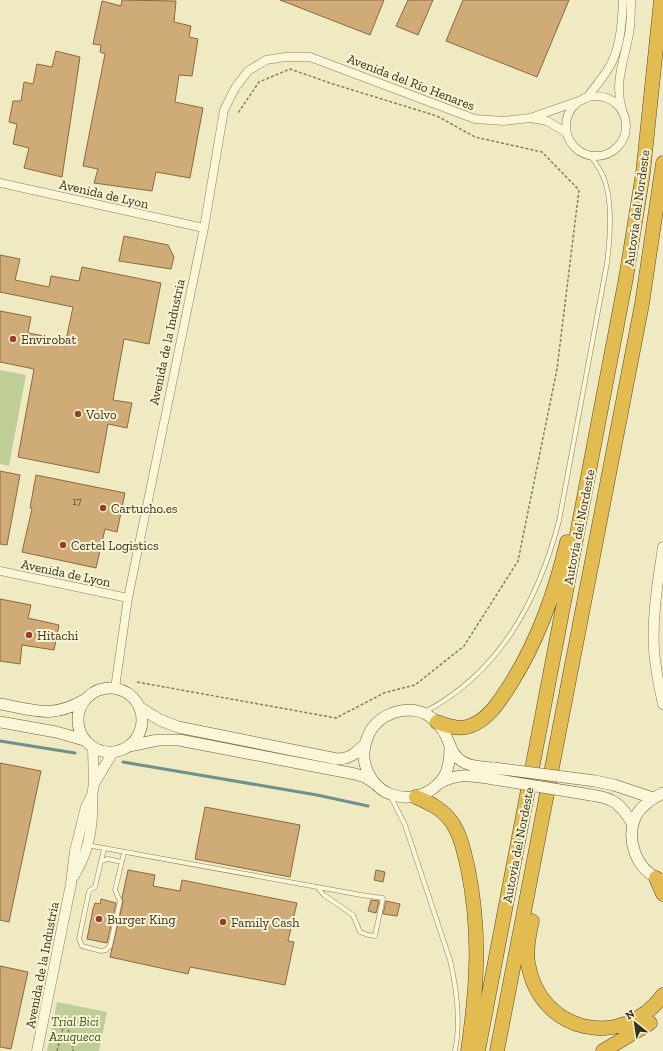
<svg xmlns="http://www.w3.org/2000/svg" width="663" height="1051" viewBox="0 0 663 1051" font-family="'Zilla Slab',serif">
	<rect width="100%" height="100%" fill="#f0eac3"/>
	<path fill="#bece96" d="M0,370L26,375L9,466L0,464Z
		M57,1002L107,1012L99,1051H47Z"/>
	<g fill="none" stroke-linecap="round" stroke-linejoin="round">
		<path stroke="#6c918e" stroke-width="3" d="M0,741L75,753
			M123,762L317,795L368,806"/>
	</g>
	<path fill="#cfab78" stroke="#8b6a3e" d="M122,0L176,1L174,22L191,26L189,37L198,39L192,76L179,75L175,102L203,108L190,178L156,172L152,191L94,183L98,169L83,166L105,54L100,52L101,45L93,44L102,1L121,6Z
		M280,0H384L370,35Z
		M408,0H433L418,35L396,26Z
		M463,0H569L537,77L446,41Z
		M56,51L80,57L62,177L24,168L29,148L13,144L17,124L9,122L13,101H21L24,82L33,84L37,64L52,67Z
		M124,236L168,245L174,257L171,269L119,261Z
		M0,255L20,259L15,280L49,287L51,276L79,281L82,267L161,283L149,344L124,339L113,400L132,403L127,428L108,424L99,473L18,457L34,369L0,362V311L31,317L28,333L66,340L73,307L0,292Z
		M0,471L20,475L7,545L0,544Z
		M36,475L125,493L117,532L105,529L96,568L22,552L32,509L30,508Z
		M0,599L31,605L28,618L59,625L54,650L22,645L20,664L0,661Z
		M0,763L41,771L9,922L0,920Z
		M205,807L300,825L290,877L195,859Z
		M128,870L155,875L153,886L180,891L182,880L297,903L288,941L294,942L285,985L190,967L188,974L110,957L123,902L122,898Z
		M376,870L385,872L383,882L374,880Z
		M101,899L116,903L107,943L87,939L93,909L95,903L100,904Z
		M371,900L379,901L376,913L368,911Z
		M386,901L400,904L397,916L383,914Z
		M0,966L28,972L11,1049L0,1047Z"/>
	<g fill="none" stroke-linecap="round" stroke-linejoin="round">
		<g stroke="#8b7c59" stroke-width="5">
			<path id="service" d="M425,712C500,672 538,601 559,521L607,263C610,239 613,199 603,176C600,169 595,162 590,155
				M391,797L405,825L450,960C457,990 461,1021 455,1051
				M87,845L361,895L383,898L375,936L368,935L360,932L353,915L324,895L317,887
				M104,849L95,887L89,891L79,939L82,946L101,951L106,950L110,946L120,901L115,890L124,853
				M101,861L108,859L122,862"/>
		</g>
		<g stroke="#8b7c59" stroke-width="9">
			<path id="minor" d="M566 126a30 30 0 1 1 60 0a30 30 0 1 1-60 0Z
				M587,98C595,86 606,75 612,62C621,43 622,21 623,0
				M622,110C614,83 624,61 629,34C631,23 631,11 631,0
				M531,118L547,121L567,133
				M0,183L204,228
				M0,571L128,598
				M115,688L128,598L204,228L224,110L235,88L248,71L266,60L285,57H310L475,119L504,121L530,118L582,100"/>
		</g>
		<g stroke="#8b7c59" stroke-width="11">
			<path id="tertiary" d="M663,547C658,581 652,614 654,649C655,667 659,686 663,704
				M94,784L113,752
				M74,876C78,869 82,861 85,853C91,836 93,816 92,797
				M37,1051L71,884L75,851L86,807L92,795L94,784L93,748"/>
		</g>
		<g stroke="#6c5d3c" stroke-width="12">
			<path id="secondary" d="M78 720a32 32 0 1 1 64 0a32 32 0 1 1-64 0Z
				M0,704C34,710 52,719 84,700
				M139,707L160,720L178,727L337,759C350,759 356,753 365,744
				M0,722L56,732L84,740
				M129,746L158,740H179L355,774L365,777L374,783
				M450,749C450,757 449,765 446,773C432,801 392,806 373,781C367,772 363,763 364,752C365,743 367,735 373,727C382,716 396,710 411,710C427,711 439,722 446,736C450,744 451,753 459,759C468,767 483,767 494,768
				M595,781L614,785L653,798
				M439,783C461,772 471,776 493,779
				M591,795C615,798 621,805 633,824
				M662,880C636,871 624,838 637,814C643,804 653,798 663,793"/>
		</g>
		<g stroke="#58492d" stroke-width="15">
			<path id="motorway" d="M437,722C448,726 459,730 470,726C489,719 499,702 510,685C538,641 555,593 567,542
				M416,797C430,803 442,809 451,821C461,835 464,852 468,869C481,933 477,988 468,1051
				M656,878L663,894
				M532,921C529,935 526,949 528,963C539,1033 622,1051 663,995
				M478,1051L626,278L643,173L661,0
				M497,1051L642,304L663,163
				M603,1051L650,1023"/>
		</g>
		<path stroke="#8b7c59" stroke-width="1.5" stroke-dasharray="3 2" stroke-linecap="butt" d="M137,682L336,718L384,693L415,685L464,646L518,561L557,369L579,190L542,152L475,137L437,116L333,84L290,69L259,82L238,113
			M54,1016C68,1022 72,1037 73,1051
			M57,1051L64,1024"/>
		<use href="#service" stroke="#faf6d7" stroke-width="4"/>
		<use href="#minor" stroke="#faf6d7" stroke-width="8"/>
		<use href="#tertiary" stroke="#faf6d7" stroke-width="10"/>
		<use href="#secondary" stroke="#faf6d7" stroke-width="11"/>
		<use href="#motorway" stroke="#e2bc51" stroke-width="14"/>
		<g stroke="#6c5d3c" stroke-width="12" stroke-linecap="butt">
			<path id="secondary-bridge" d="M494,768L595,781
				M493,779L591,795"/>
		</g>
		<use href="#secondary-bridge" stroke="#faf6d7" stroke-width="11"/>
	</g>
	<g fill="#9c3b27" stroke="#f7f3d3" stroke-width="1.5">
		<circle cx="13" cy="339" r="4"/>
		<circle cx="78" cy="414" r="4"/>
		<circle cx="103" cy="508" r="4"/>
		<circle cx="63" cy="545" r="4"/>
		<circle cx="29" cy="635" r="4"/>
		<circle cx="99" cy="919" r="4"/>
		<circle cx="223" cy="922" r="4"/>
	</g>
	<g text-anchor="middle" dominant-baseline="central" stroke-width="4" stroke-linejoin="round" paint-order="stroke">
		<g font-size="11" fill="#5f4f34">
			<text x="77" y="501">17</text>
		</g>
		<g font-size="13" fill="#3a301e" stroke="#f7f3d3">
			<text transform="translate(411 82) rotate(21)">Avenida del Río Henares</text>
			<text transform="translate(104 194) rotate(13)">Avenida de Lyon</text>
			<text transform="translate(637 208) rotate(-82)">Autovía del Nordeste</text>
			<text transform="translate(167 342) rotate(-78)">Avenida de la Industria</text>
			<text transform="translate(579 527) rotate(-79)">Autovía del Nordeste</text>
			<text transform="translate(66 573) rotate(12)">Avenida de Lyon</text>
			<text transform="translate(518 845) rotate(-79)">Autovía del Nordeste</text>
			<text transform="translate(42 965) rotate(-79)">Avenida de la Industria</text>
		</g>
		<g font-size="13" fill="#3a301e" stroke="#f7f3d3" text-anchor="start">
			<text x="21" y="339">Envirobat</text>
			<text x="86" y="414">Volvo</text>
			<text x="111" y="508">Cartucho.es</text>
			<text x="71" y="545">Certel Logistics</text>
			<text x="37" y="635">Hitachi</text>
			<text x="107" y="919">Burger King</text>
			<text x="231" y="922">Family Cash</text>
		</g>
		<g font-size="13" font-style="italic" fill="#415724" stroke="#f7f3d3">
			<text x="75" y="1021">Trial Bici<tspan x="75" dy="15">Azuqueca</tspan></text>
		</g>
	</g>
	<g transform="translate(635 1023) rotate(330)" stroke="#f7f3d3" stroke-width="3" paint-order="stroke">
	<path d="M0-3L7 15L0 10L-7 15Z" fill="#3a301e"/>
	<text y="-6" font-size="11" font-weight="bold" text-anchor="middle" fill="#3a301e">N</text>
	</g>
</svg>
